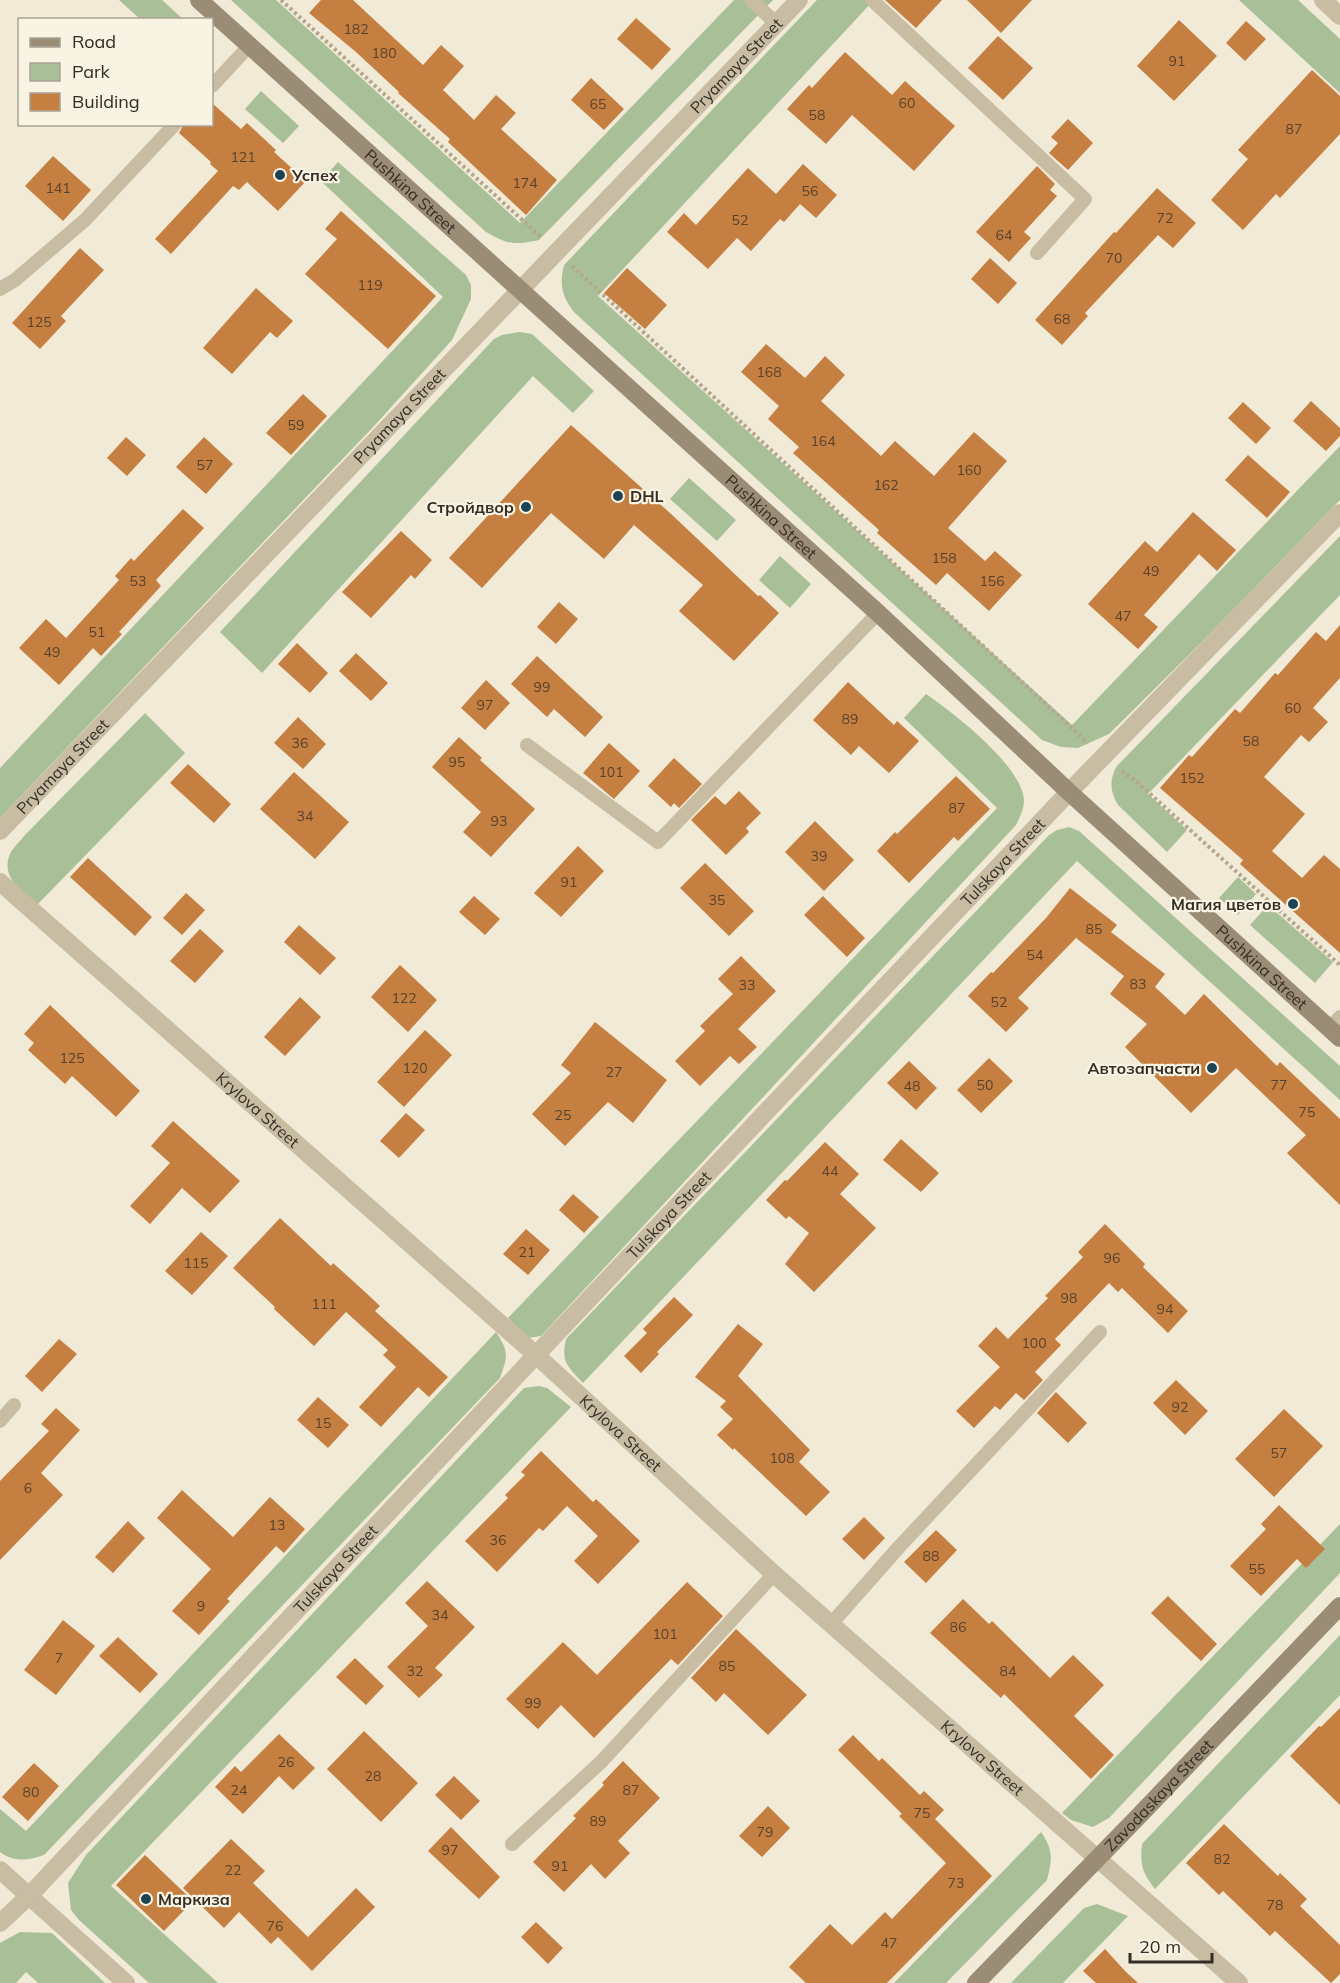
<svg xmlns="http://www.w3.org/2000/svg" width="1340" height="1983" viewBox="0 0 1340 1983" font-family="Mulish,sans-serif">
	<rect width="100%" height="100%" fill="#f0ead7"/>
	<path fill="#a8bf97" d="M119,0H162L183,19H140Z
		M231,0H276L520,223L734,0H773L539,240C514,245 509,245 486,232Z
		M817,0H874L598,296L1072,725L1340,446V500L1202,642L1109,734L1078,748L1061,747L1042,740L575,313C562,297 559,285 564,265Z
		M1239,0H1298L1340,39V93Z
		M261,91L299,126L283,143L245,109Z
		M338,162L466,275L471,285V299L452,340L375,425L0,818V768L443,297L321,181Z
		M519,332L532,334L594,391L573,413L533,376L262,673L220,632L494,339L502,335Z
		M689,478L736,520L717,541L670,499Z
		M1340,536V595L1148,794L1187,830L1167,852L1118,805C1110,792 1109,779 1117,766Z
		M780,556L811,584L790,608L759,580Z
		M926,694C955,714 1014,760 1023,794C1026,805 1021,815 1016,825L541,1336L528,1338L508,1318L997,808L904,718Z
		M145,713L185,753L37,905C23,893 0,877 10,854C13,848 20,841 25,835Z
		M1069,827L1079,831L1340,1066V1100L1077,861L583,1383C567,1366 561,1362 566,1339L1049,835L1057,830Z
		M1238,877L1256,894L1238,915L1219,898Z
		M1268,905L1333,962L1315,983L1250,925Z
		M496,1332C509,1352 508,1356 500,1378L44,1855C29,1860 14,1863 0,1852V1809L26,1831Z
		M539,1386L547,1388L571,1407L111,1886L218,1983H149L79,1920L71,1910L68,1883L86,1855L524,1388Z
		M1340,1524V1573L1109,1818L1093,1827L1071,1820L1062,1813Z
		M1340,1635V1695L1155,1889C1142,1872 1140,1865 1142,1844Z
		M1041,1832C1054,1851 1052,1859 1047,1880L946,1983H894Z
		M1097,1904L1128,1916L1063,1983H1011L1084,1908Z
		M20,1932L52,1933L105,1983H38L26,1972L16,1983H0V1943Z"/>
	<path fill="#c57f40" d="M321,0H353L423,65L441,45L464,66L443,90L474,120L496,95L516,113L501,129L557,180L526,215L448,142L450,139L398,93L399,92L356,52L309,13Z
		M885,0H942L916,28Z
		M967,0H1032L1001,33Z
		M636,18L671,49L652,70L617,39Z
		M1179,20L1217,56L1174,101L1137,66Z
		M1246,21L1266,39L1245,61L1226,43Z
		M998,36L1033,68L1003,100L968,68Z
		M845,52L892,95L905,81L955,126L914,171L852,115L826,144L787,109L809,85L812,88Z
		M1312,70L1340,96V134L1280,198L1276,194L1243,230L1211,200L1248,159L1238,150Z
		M591,78L624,109L604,130L571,100Z
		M212,103L241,129L247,123L276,150L274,152L306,181L278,211L247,182L239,190L233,186L171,254L155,239L218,171L210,164L211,162L179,133L184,124H212Z
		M1068,119L1093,143L1068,170L1049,153L1058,143L1051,137Z
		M53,156L91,190L63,221L25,186Z
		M803,164L837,195L816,218L800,204L784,222L780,219L751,251L737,238L708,269L667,232L684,213L696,225L748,168L776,194Z
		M1037,166L1055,184L1050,190L1057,196L1024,232L1031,238L1009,262L976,232Z
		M1157,188L1196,223L1173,248L1158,235L1085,313L1088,316L1062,345L1035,320L1114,232L1116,233Z
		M341,211L436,296L388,349L305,274L337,239L325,229Z
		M80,248L104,270L61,316L66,321L40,349L12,323Z
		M990,258L1017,283L998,304L971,279Z
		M627,268L667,305L645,329L604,293Z
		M256,288L293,321L277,338L270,332L232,374L203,348Z
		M766,344L805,378L825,356L845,375L821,401L881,456L895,441L934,476L974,432L1007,461L948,528L985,561L995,551L1022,575L989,611L947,573L936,585L877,533L879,530L793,453L799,447L768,419L779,406L741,372Z
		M303,394L327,416L291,455L266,433Z
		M1311,401L1340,428V436L1326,451L1293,421Z
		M1243,402L1271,428L1256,444L1228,418Z
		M571,425L670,513L758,596L760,595L779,613L734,661L679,611L703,585L634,525L604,559L551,513L482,588L449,558Z
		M126,437L146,455L127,476L107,458Z
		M204,437L233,464L206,494L176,467Z
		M1248,455L1290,492L1267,518L1225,480Z
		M183,509L204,528L156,580L161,586L119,632L122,634L101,656L93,648L59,685L19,648L46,619L66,638L119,580L115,576L131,558L134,561Z
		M1193,512L1236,550L1217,571L1199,554L1144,615L1158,627L1138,649L1088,604L1145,541L1157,552Z
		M401,531L432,560L415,579L411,575L371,618L342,592Z
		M559,602L578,619L556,644L537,627Z
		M1340,625V678L1313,708L1328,722L1309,742L1301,735L1264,777L1305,814L1272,851L1302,878L1324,855L1340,869V953L1240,864L1243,860L1160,788L1189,755L1192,757L1235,709L1240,713L1275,673L1278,675L1316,632L1326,641Z
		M297,643L328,673L310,693L278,664Z
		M356,653L388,683L371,701L339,671Z
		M537,656L603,717L585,737L554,709L547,717L511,684Z
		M486,680L510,703L485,730L461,708Z
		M848,682L894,725L897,721L919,741L889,773L859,746L851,755L813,720Z
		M298,717L326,744L303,769L274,743Z
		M459,737L482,758L480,760L535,809L491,857L463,832L481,812L432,767Z
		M609,743L640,771L614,799L583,773Z
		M674,758L702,784L679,808L674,803L671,807L648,786Z
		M188,764L231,804L214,823L170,783Z
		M294,772L349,822L315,859L260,809Z
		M956,776L990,809L958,841L954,837L909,883L877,851L895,832L897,834Z
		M739,791L761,813L746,828L749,832L726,855L691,820L715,796L725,805Z
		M815,821L854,860L824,891L785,852Z
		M578,846L604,871L561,917L534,893Z
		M88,858L152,917L135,936L70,877Z
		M705,863L754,911L729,936L680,888Z
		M1070,888L1117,925L1111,932L1165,974L1155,987L1185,1015L1204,994L1277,1066L1280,1062L1340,1119V1205L1287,1153L1306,1135L1236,1068L1191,1113L1125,1047L1147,1024L1110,994L1124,976L1076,938L1018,998L1029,1008L1006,1032L968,996L991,972L993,973L1046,918Z
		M186,893L205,910L182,935L163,918Z
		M474,896L500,919L485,935L459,912Z
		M823,896L865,938L847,957L804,915Z
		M299,925L336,958L320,975L284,942Z
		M200,929L224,951L195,983L170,961Z
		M741,956L776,991L738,1029L757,1047L739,1064L730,1056L700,1086L675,1061L705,1031L700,1026L733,994L718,979Z
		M400,965L437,1000L408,1032L371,997Z
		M300,997L321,1017L285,1056L264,1037Z
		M50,1005L140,1091L116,1117L72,1076L65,1084L28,1050L34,1043L24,1034Z
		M595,1022L667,1080L633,1123L608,1102L565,1146L532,1114L571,1073L561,1065Z
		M425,1030L452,1055L404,1107L377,1082Z
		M989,1058L1013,1081L981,1113L957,1090Z
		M909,1061L937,1088L916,1110L887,1083Z
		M406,1113L425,1130L399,1158L380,1141Z
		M173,1121L240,1181L210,1213L182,1188L150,1224L130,1206L170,1163L151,1146Z
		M901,1139L939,1173L921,1192L883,1160Z
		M825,1142L859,1174L840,1194L876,1228L814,1292L785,1264L809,1233L789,1216L786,1219L766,1200L785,1180L787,1181Z
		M573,1194L599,1217L584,1233L559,1210Z
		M280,1218L331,1266L333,1263L364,1291L380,1306L375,1311L448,1377L429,1397L418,1387L381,1427L359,1407L396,1367L383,1355L388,1350L346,1312L314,1346L274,1309L275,1307L233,1268Z
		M1105,1224L1145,1264L1143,1267L1188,1311L1168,1333L1122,1288L1118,1292L1109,1283L1055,1339L1061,1345L1035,1372L1043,1380L1024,1400L1016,1393L1000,1410L995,1406L974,1428L956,1411L1000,1367L978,1346L996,1327L1008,1339L1048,1298L1045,1296L1083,1257L1078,1252Z
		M526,1229L550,1250L528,1275L503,1254Z
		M201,1232L228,1256L192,1295L165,1271Z
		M674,1297L693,1315L657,1352L659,1354L641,1373L624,1356L647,1333L643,1329Z
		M738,1324L763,1344L738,1376L810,1450L799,1462L830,1492L806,1516L734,1448L733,1450L717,1435L733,1419L720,1407L726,1401L695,1377Z
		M59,1339L77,1354L42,1392L25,1376Z
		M1176,1380L1208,1411L1185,1435L1153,1403Z
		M1056,1392L1087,1423L1068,1443L1037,1413Z
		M318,1397L349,1425L328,1448L297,1420Z
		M56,1408L80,1430L41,1473L63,1495L0,1560V1481L49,1431L41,1424Z
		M1284,1409L1323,1446L1274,1497L1235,1459Z
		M541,1451L593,1502L596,1499L640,1541L598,1584L574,1561L598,1536L567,1506L543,1531L539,1528L497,1572L465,1541L508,1498L505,1495L525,1475L521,1472Z
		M182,1490L233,1537L270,1497L305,1529L284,1553L276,1546L227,1599L230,1601L199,1635L172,1611L211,1569L157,1518Z
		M1279,1505L1325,1549L1306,1568L1297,1559L1261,1596L1230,1566L1266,1529L1261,1524Z
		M864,1517L885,1538L864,1560L842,1539Z
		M128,1521L145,1538L113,1573L95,1557Z
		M936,1530L957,1550L926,1583L904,1562Z
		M427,1581L475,1627L435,1668L443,1675L419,1698L387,1667L428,1626L405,1603Z
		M687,1582L723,1616L678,1665L671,1659L594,1738L561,1705L538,1729L506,1699L563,1642L597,1675Z
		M1168,1596L1217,1644L1201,1661L1151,1613Z
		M963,1599L989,1624L992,1621L1050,1678L1073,1655L1104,1685L1074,1716L1114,1755L1091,1779L1004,1694L1001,1698L930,1633Z
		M63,1620L95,1646L56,1695L24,1670Z
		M736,1629L807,1695L768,1735L724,1693L716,1702L691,1678Z
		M118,1637L158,1674L140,1693L99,1656Z
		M355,1658L384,1686L366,1705L336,1677Z
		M1340,1708V1805L1290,1756L1319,1726L1321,1727Z
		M364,1731L418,1783L381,1822L327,1769Z
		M279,1734L315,1768L293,1790L279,1776L243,1814L215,1787L235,1766L241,1772Z
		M853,1735L879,1761L882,1758L920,1795L924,1791L944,1810L935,1819L992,1876L887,1983H806L789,1967L830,1924L852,1945L885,1912L892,1919L946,1863L899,1816L902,1814L838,1750Z
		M623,1761L660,1798L618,1841L630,1853L605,1879L591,1864L564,1892L533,1862L576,1818L573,1816L604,1785L602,1783Z
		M34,1763L59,1786L28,1821L2,1797Z
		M454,1776L480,1801L461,1820L435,1795Z
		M768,1806L790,1828L762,1857L739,1836Z
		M1224,1824L1278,1876L1280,1873L1307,1899L1300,1906L1340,1945V1974L1331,1983L1275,1931L1270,1936L1223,1891L1219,1895L1186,1863Z
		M451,1827L500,1877L479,1899L428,1851Z
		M231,1839L265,1871L253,1883L308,1937L356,1888L375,1907L312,1971L278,1937L271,1944L239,1912L224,1928L183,1888Z
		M145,1855L193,1901L164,1931L116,1885Z
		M536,1922L563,1948L548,1964L521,1937Z
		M1105,1949L1126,1972L1138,1983H1096L1083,1971Z"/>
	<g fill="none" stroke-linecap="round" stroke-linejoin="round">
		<path stroke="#b3a78d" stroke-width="4" stroke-dasharray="3 3" stroke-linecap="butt" d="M281,0L542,238
			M572,266L1088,743
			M1122,771L1138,783L1340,965"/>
		<path stroke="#c8bca3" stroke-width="14" d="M751,0L777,24
			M872,0L1085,199L1037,253
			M212,86L250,45
			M0,289L15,280L85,220L175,124
			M527,745L658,842L878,613
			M1330,1028L1340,1017
			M0,1421L14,1405
			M831,1624L899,1547L1100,1332
			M512,1844L601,1762L774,1574"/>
		<g stroke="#c8bca3" stroke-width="18">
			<path d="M1323,0L1340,16"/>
			<path id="s1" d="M0,831L799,0"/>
			<path id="s2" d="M0,882L536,1355L774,1574L1239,1983"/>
			<path d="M0,1870L126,1983"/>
			<path id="s3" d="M0,1923L29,1896L536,1355L1069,792L1340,513"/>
		</g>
		<g stroke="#9b8c75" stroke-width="18">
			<path id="s4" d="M199,0L878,613L1069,792L1340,1038"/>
			<path id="s5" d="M976,1983L1134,1821L1340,1606"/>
		</g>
	</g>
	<g fill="#1c4353" stroke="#f8f3e3" stroke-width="2">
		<circle cx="280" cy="175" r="6"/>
		<circle cx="618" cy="496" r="6"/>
		<circle cx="526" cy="507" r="6"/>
		<circle cx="1293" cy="904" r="6"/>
		<circle cx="1212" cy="1068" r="6"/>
		<circle cx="146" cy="1899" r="6"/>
	</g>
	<g text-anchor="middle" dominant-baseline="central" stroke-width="4.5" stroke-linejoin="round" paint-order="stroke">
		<g font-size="14" fill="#58422c">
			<text x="356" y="29">182</text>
			<text x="384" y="53">180</text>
			<text x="1177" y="61">91</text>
			<text x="907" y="103">60</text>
			<text x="598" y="104">65</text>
			<text x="817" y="115">58</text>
			<text x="1294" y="129">87</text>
			<text x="243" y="157">121</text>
			<text x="525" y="183">174</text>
			<text x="58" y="188">141</text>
			<text x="810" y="191">56</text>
			<text x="1165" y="218">72</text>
			<text x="740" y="220">52</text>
			<text x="1004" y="235">64</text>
			<text x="1114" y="258">70</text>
			<text x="370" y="285">119</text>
			<text x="1062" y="319">68</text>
			<text x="39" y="322">125</text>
			<text x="769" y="372">168</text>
			<text x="296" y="425">59</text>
			<text x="823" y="441">164</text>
			<text x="205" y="465">57</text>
			<text x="969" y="470">160</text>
			<text x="886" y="485">162</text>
			<text x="944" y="558">158</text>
			<text x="1151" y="571">49</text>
			<text x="138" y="581">53</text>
			<text x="992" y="581">156</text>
			<text x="1123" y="616">47</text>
			<text x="97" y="632">51</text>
			<text x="52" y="652">49</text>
			<text x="542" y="687">99</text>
			<text x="485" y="705">97</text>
			<text x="1293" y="708">60</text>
			<text x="850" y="719">89</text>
			<text x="1251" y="741">58</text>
			<text x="300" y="743">36</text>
			<text x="457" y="762">95</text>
			<text x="611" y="772">101</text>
			<text x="1192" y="778">152</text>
			<text x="957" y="808">87</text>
			<text x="305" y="816">34</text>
			<text x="499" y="821">93</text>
			<text x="819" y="856">39</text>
			<text x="569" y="882">91</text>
			<text x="717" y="900">35</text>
			<text x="1094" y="929">85</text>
			<text x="1035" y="955">54</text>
			<text x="1138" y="984">83</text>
			<text x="747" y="985">33</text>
			<text x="404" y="998">122</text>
			<text x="999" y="1002">52</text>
			<text x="72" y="1058">125</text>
			<text x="415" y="1068">120</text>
			<text x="614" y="1072">27</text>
			<text x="985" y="1085">50</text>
			<text x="1279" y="1085">77</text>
			<text x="912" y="1086">48</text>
			<text x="1307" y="1112">75</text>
			<text x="563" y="1115">25</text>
			<text x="830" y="1171">44</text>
			<text x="527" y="1252">21</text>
			<text x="1112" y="1258">96</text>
			<text x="196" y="1263">115</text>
			<text x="1069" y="1298">98</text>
			<text x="324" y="1304">111</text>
			<text x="1165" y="1309">94</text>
			<text x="1034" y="1343">100</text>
			<text x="1180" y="1407">92</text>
			<text x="323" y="1423">15</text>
			<text x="1279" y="1453">57</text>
			<text x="782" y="1458">108</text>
			<text x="28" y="1488">6</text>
			<text x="277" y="1525">13</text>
			<text x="498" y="1540">36</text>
			<text x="931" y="1556">88</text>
			<text x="1257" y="1569">55</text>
			<text x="201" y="1606">9</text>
			<text x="440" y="1615">34</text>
			<text x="958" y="1627">86</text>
			<text x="665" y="1634">101</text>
			<text x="59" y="1658">7</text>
			<text x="727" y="1666">85</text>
			<text x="415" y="1671">32</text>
			<text x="1008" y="1671">84</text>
			<text x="533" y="1703">99</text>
			<text x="286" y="1762">26</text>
			<text x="373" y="1776">28</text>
			<text x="239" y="1790">24</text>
			<text x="631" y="1790">87</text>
			<text x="31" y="1792">80</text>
			<text x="922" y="1813">75</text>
			<text x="598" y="1821">89</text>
			<text x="765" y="1832">79</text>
			<text x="450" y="1850">97</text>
			<text x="1222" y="1859">82</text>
			<text x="560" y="1866">91</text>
			<text x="233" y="1870">22</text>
			<text x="956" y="1883">73</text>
			<text x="1275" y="1905">78</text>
			<text x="275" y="1926">76</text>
			<text x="889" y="1943">47</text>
		</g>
		<g font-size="16" fill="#332d25" stroke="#f8f3e3">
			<text stroke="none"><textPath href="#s1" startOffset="1062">Pryamaya Street</textPath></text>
			<text stroke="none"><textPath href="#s4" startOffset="285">Pushkina Street</textPath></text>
			<text stroke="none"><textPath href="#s1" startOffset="576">Pryamaya Street</textPath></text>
			<text stroke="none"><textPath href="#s4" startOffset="771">Pushkina Street</textPath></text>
			<text stroke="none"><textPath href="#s1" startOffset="90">Pryamaya Street</textPath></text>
			<text stroke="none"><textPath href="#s3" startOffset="1460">Tulskaya Street</textPath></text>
			<text stroke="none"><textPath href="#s4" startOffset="1437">Pushkina Street</textPath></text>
			<text stroke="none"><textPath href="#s2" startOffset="344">Krylova Street</textPath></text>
			<text stroke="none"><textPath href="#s3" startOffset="974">Tulskaya Street</textPath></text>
			<text stroke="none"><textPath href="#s2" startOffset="830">Krylova Street</textPath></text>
			<text stroke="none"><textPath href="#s3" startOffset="488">Tulskaya Street</textPath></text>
			<text stroke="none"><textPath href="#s2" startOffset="1316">Krylova Street</textPath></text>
			<text stroke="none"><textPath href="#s5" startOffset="262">Zavodaskaya Street</textPath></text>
		</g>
		<g font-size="16" font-weight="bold" fill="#332d25" stroke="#f8f3e3" text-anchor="start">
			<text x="292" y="175">Успех</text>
			<text x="630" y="496">DHL</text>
			<text x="514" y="507" text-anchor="end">Стройдвор</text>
			<text x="1281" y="904" text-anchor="end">Магия цветов</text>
			<text x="1200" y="1068" text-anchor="end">Автозапчасти</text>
			<text x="158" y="1899">Маркиза</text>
		</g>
	</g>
	<rect x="18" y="18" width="195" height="108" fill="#f8f3e3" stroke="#a9a497" stroke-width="1.5"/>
	<rect x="30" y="38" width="30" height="9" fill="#9b8c75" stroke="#a9a497" stroke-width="1.5"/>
	<text x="72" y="48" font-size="18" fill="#332d25">Road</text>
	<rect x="30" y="63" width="30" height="18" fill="#a8bf97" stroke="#a9a497" stroke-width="1.5"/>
	<text x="72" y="78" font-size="18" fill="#332d25">Park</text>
	<rect x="30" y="93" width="30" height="18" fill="#c57f40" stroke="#a9a497" stroke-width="1.5"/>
	<text x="72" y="108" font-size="18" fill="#332d25">Building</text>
	<path d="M1130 1953v9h82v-9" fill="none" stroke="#332d25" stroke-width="3"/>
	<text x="1139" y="1953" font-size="18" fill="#332d25" stroke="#f8f3e3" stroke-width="4.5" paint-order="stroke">20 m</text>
</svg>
